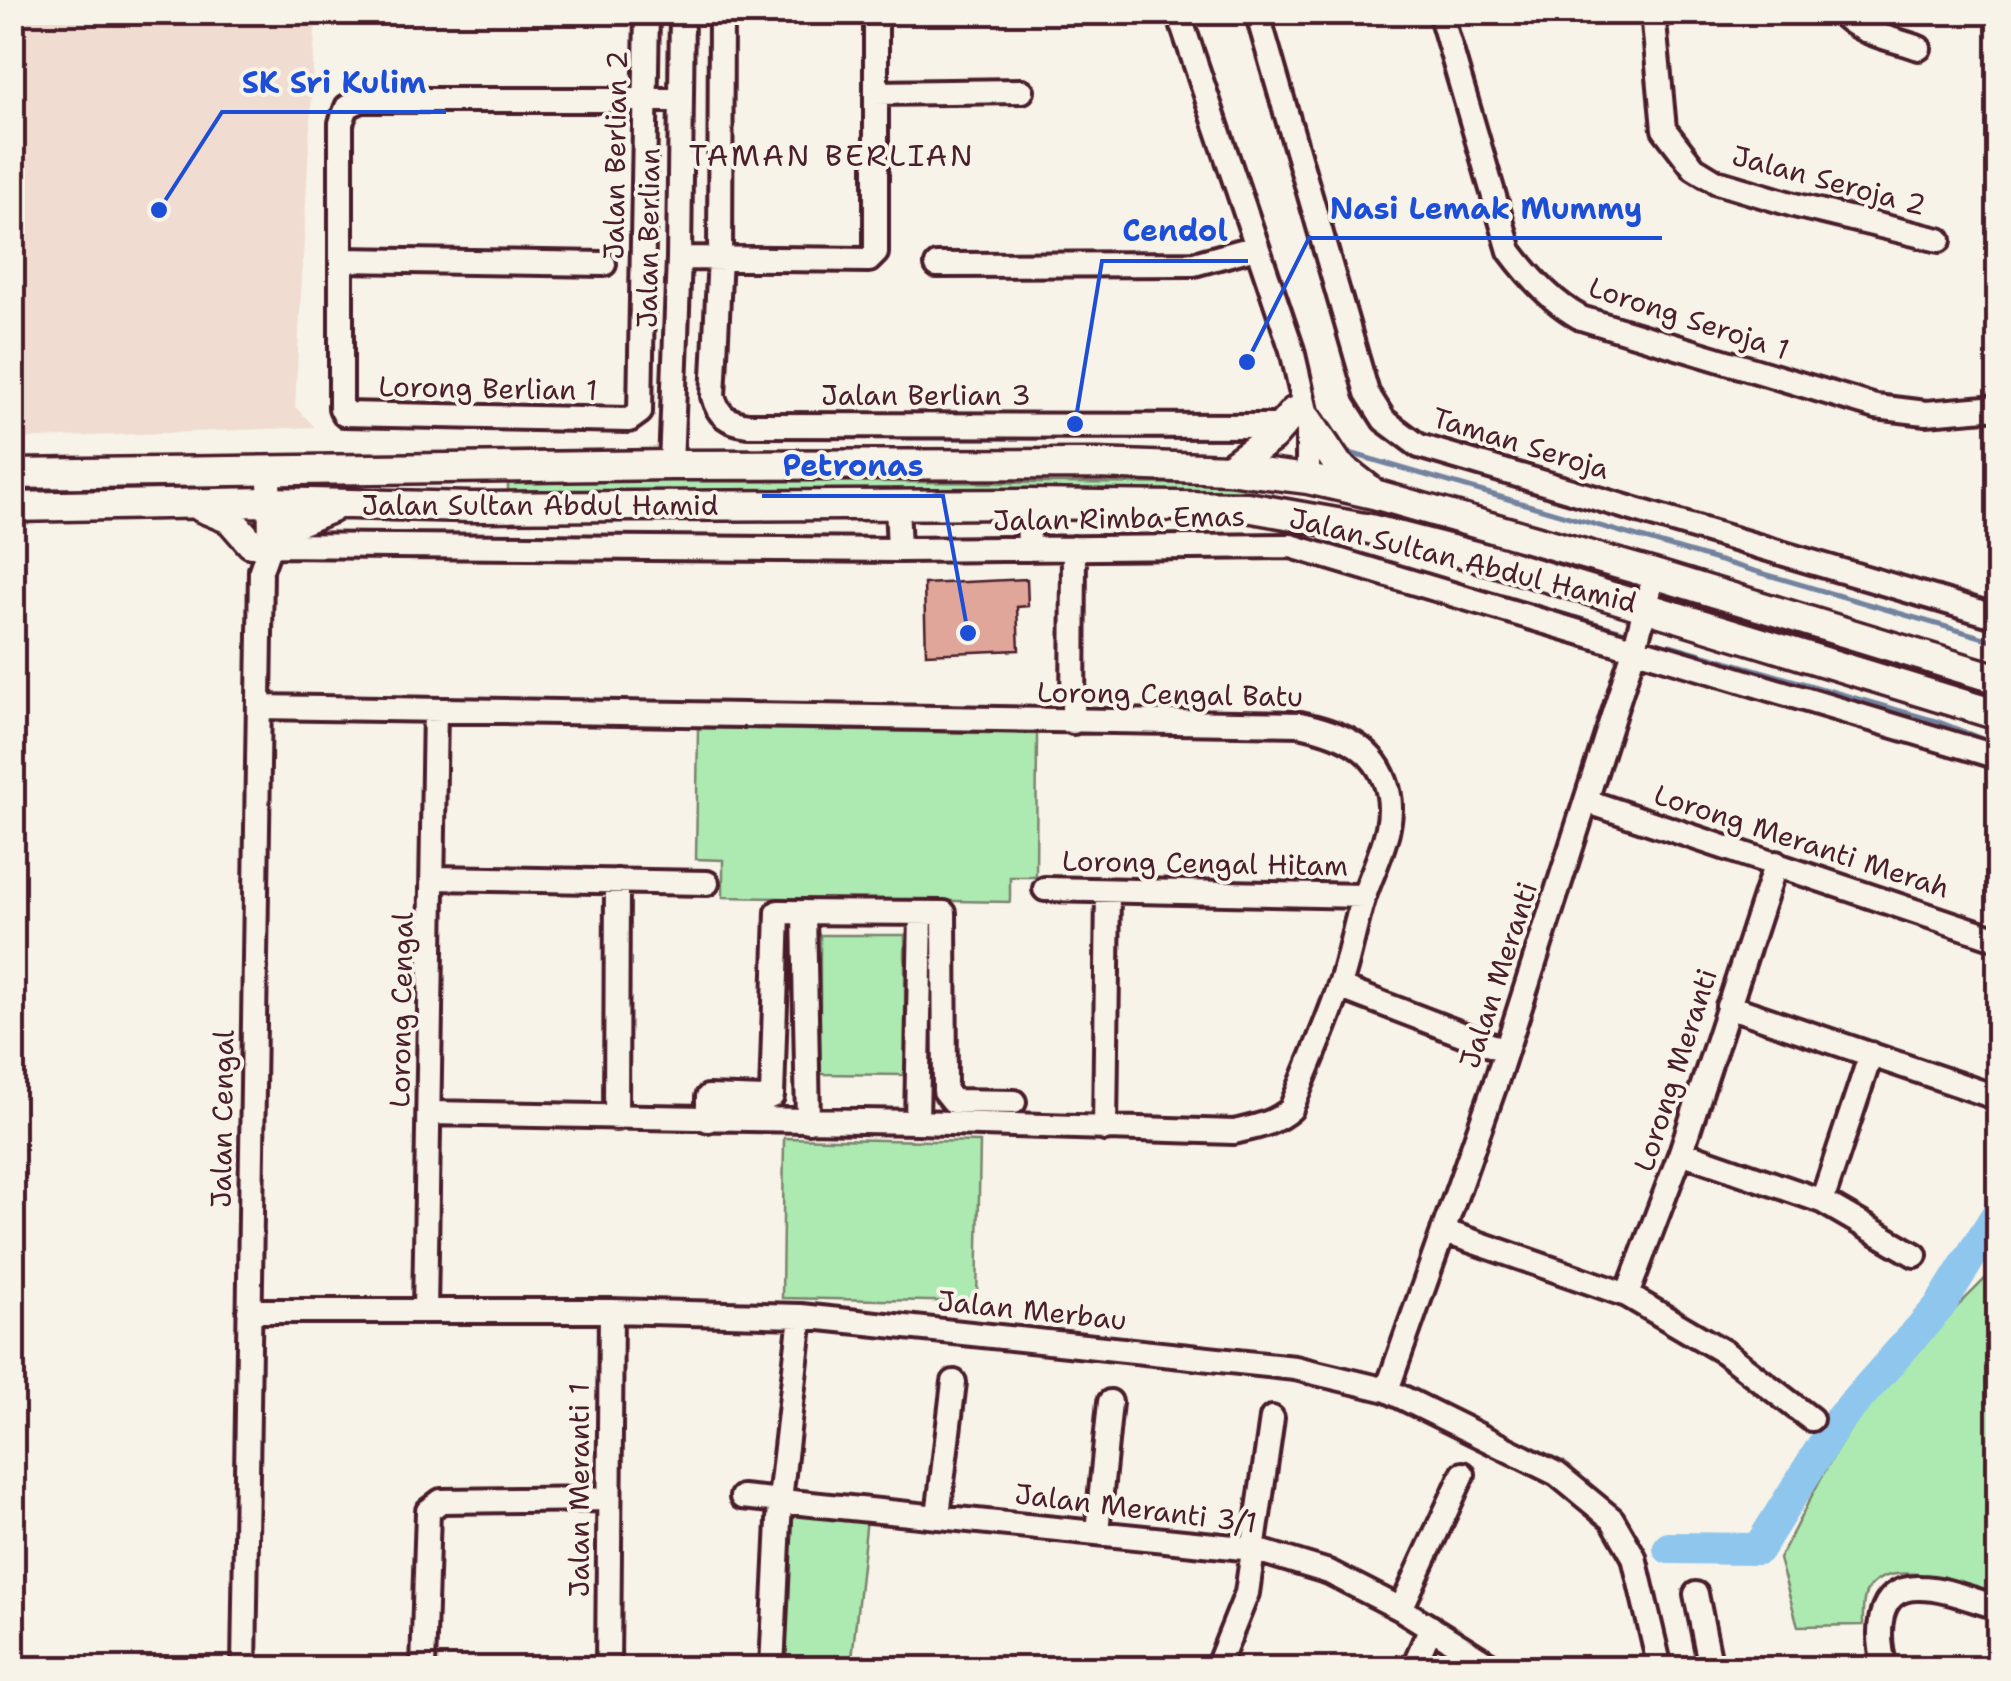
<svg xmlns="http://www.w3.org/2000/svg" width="2011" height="1681" viewBox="0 0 2011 1681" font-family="'Shantell Sans',sans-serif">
	<rect width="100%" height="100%" fill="#f7f3e8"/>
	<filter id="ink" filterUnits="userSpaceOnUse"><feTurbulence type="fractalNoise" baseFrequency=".01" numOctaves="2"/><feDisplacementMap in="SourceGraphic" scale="20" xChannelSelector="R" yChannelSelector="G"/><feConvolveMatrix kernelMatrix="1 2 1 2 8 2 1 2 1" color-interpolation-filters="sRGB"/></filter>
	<g filter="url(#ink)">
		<path fill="#f0dcd0" d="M12,13H316L295,407L315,427L13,439Z"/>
		<path fill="#aceab1" stroke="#7b846e" stroke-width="2.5" d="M508,480L1254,484L1255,496L508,492Z
			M698,728L1037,734L1036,877H1010V902L723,897V860L696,859Z
			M820,935H905V1075L820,1074Z
			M784,1138L980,1142L977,1302L782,1298Z
			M1998,1266V1595C1966,1587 1886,1552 1866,1593C1862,1602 1863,1615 1863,1625L1798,1626L1779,1559C1804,1512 1827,1461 1858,1418C1898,1363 1950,1314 1998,1266Z
			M788,1509L867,1518L851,1668H780Z"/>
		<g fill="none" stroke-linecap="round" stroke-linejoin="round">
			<path stroke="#73839f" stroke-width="5" d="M897,438H1248
				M1350,453L1998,642
				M1418,572L1622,631
				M1670,645L1939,722L1998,745"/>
			<path stroke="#8fc6ed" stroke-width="32" d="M1669,1548L1758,1549L1838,1421L1939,1307L1998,1213"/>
		</g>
		<path fill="#dfa699" stroke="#4a1f2b" stroke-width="2.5" d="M1027,579L1028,606L1017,607L1019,650L926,654L924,584Z"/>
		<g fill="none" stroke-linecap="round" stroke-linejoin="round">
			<g stroke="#4a1f2b" stroke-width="30">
				<path id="minor" d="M647,12L640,412L629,420L344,414L341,408V123L347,107L361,100H681
					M721,12L720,257L713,396C718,416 728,422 748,425L1283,426
					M1178,12L1292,350L1308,420V479
					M1257,12L1367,393L1384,420L1419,446L1998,617
					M1440,12L1510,251C1530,278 1552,302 1581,318L1876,407L1926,413L1998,407
					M1653,12L1664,129L1694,168L1717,182L1794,205L1939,240
					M1840,12C1856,33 1894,39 1919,48
					M876,93L1022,91
					M679,258L869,260L876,253V12
					M341,260L604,264
					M937,265L1194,264L1256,247
					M671,465L679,258L682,12
					M897,504L899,550
					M1028,504L1029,549
					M270,545L899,550L1291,546L1998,757
					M259,707L1300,724C1336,732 1371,744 1385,781C1401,821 1375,862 1363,899C1354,928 1349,959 1339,988C1325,1029 1307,1069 1291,1109C1274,1124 1255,1127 1234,1132L917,1122L430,1113
					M1073,722L1074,548
					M1586,801L1998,939
					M433,878L707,883
					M1045,889L1364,896
					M804,912L808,1121
					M1339,987L1506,1051
					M1728,1006L1998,1098
					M616,1118L617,881
					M708,1120V1097L765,1099L772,1096L778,912L944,913L945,1091L953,1101L1014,1102
					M917,1122L921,913
					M1105,1129L1108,891
					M1681,1152L1822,1201L1915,1255
					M1822,1201L1871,1054
					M1443,1231L1627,1295L1724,1352L1811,1419
					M1627,1295L1681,1152L1776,863
					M249,1311H611L801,1316L1295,1368L1387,1390L1557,1474L1612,1519L1634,1557L1660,1668
					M425,1311L435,710
					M1387,1390L1496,1082L1635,647L1654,574
					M742,1497L1253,1549L1329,1572L1401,1609L1495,1668
					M938,1516L954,1382
					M1097,1532L1110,1402
					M1696,1594L1711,1668
					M1401,1609L1463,1474
					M244,1668L261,570L270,545L269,470
					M423,1668L428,1511L441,1501L609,1499
					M608,1668L611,1311
					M772,1668L780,1500L801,1316
					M1217,1668L1247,1593L1272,1418
					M1413,1668L1431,1627
					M1885,1668C1877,1638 1873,1586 1920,1588C1945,1588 1974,1601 1998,1607"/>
			</g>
			<g stroke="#4a1f2b" stroke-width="35">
				<path id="major" d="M1308,420L1338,465L1369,489
					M1228,469L1272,437L1294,412
					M12,474L671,465L1097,464L1228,469L1308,479L1374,494L1654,574L1998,679
					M12,507L269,502L471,507L1028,504L1247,507L1370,529L1494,561L1998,715
					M201,507L230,519L251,543
					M270,545L289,525L331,508"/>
			</g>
			<use href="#minor" stroke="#f7f3e8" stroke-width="22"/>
			<use href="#major" stroke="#f7f3e8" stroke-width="28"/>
		</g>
	</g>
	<g text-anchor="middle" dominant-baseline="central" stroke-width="8" stroke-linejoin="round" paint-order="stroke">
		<g font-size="28" fill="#4a1f2b" stroke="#f7f3e8">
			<text transform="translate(615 155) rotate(-89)">Jalan Berlian 2</text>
			<text transform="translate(1829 180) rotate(15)">Jalan Seroja 2</text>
			<text transform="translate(648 238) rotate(-89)">Jalan Berlian</text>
			<text transform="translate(1689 318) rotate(18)">Lorong Seroja 1</text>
			<text transform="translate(488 388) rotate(1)">Lorong Berlian 1</text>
			<text x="926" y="395">Jalan Berlian 3</text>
			<text transform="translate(1521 443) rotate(17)">Taman Seroja</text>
			<text x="540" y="505">Jalan Sultan Abdul Hamid</text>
			<text transform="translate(1119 518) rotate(-1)">Jalan Rimba Emas</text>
			<text transform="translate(1463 560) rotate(14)">Jalan Sultan Abdul Hamid</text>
			<text transform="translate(1170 694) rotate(1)">Lorong Cengal Batu</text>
			<text transform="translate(1802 841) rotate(18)">Lorong Meranti Merah</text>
			<text transform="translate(1205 863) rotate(1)">Lorong Cengal Hitam</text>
			<text transform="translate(1498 975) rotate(-72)">Jalan Meranti</text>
			<text transform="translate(401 1010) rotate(-89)">Lorong Cengal</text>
			<text transform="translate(1675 1070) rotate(-72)">Lorong Meranti</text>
			<text transform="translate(222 1119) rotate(-89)">Jalan Cengal</text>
			<text transform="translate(1032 1310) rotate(6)">Jalan Merbau</text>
			<text transform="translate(579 1490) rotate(-90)">Jalan Meranti 1</text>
			<text transform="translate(1136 1508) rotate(7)">Jalan Meranti 3/1</text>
		</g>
		<g font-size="30" letter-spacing="2.5" fill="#4a1f2b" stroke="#f7f3e8">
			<text x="832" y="155">TAMAN BERLIAN</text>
		</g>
	</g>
	<path fill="none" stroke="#1d4ed8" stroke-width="4" d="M159 210L222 112H446M1247 362L1309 238H1662M1075 424L1102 261H1248M968 633L943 496H762"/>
	<g fill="#1d4ed8" stroke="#f7f3e8" stroke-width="4">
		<circle cx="159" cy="210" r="10"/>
		<circle cx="1247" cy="362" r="10"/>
		<circle cx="1075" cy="424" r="10"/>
		<circle cx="968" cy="633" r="10"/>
	</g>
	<g font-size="30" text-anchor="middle" font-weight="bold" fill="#1d4ed8" stroke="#f7f3e8" stroke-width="8" stroke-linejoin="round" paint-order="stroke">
		<text x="334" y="93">SK Sri Kulim</text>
		<text x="1486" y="219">Nasi Lemak Mummy</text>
		<text x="1175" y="241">Cendol</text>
		<text x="853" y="476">Petronas</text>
	</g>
	<rect width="2011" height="1681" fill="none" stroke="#f7f3e8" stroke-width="50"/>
	<rect x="25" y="25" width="1961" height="1631" fill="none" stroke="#4a1f2b" stroke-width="4" filter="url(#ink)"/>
</svg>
